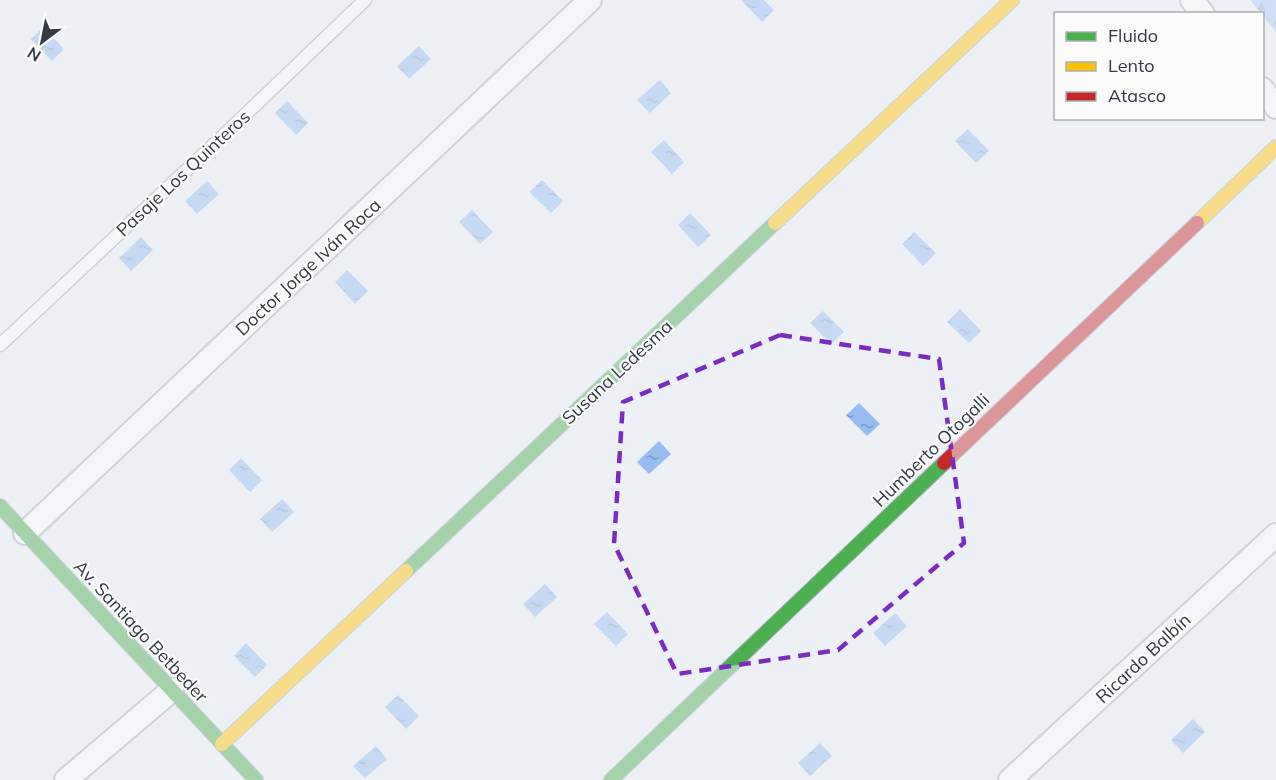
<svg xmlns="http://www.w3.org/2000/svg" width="1276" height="780" viewBox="0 0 1276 780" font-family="Mulish,sans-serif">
	<defs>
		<pattern id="forest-firs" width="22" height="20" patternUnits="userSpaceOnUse" patternTransform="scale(1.5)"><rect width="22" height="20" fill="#accbf7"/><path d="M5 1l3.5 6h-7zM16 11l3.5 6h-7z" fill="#94afd5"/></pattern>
		<pattern id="water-ripples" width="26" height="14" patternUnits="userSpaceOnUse" patternTransform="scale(1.5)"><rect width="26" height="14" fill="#96bcf2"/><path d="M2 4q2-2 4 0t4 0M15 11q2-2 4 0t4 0" fill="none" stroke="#7b9ac6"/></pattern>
	</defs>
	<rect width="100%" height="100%" fill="#edf1f6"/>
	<path fill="url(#forest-firs)" d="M1250,0H1276V32L1263,16L1262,14L1261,13Z"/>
	<path fill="url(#water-ripples)" d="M741,0H764L774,10L762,22Z
		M43,27L64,49L52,61L31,39Z
		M419,46L431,59L409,79L397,66Z
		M660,80L671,93L650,113L637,100Z
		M287,101L308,123L296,135L275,113Z
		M968,129L989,151L976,163L955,141Z
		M664,140L684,162L672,174L651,152Z
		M542,180L563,201L551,213L529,192Z
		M207,181L219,194L197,214L185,201Z
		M472,210L493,232L480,244L459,222Z
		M690,213L711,235L698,247L678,225Z
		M914,232L936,253L923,266L902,244Z
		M141,237L153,250L131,271L119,258Z
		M347,270L368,291L355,304L335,282Z
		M960,309L981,331L969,343L947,322Z
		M823,311L844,332L831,344L810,323Z
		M859,403L880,424L867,436L846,415Z
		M659,441L671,454L649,474L637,462Z
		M241,458L262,480L250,492L229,470Z
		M282,499L294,512L272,532L260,519Z
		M545,584L557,597L535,617L523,604Z
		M607,612L628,634L616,646L594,624Z
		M895,613L907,626L885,646L873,633Z
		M246,643L267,665L255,677L234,656Z
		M398,695L419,716L406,729L385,707Z
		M1193,719L1205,732L1183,753L1171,740Z
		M820,743L832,756L810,776L798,763Z
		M376,746L387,759L365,778L353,766Z"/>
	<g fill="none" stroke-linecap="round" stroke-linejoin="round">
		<g stroke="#a9aeb5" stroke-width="15">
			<path id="lane" d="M0,345L223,136L365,0"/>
		</g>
		<g stroke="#a9aeb5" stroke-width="26">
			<path id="street" d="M1192,0L1203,14
				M1262,89L1276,107
				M25,533L590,0
				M66,780L172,690
				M1010,780L1276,535"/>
		</g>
		<g stroke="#a9aeb5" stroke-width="16">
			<path id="fast" d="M0,506L256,780
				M406,571L775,223
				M611,780L944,463"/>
		</g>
		<g stroke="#a9aeb5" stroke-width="16">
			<path id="slow" d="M775,223L1012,0
				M1197,223L1276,147
				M222,744L406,571"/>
		</g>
		<g stroke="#a9aeb5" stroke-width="16">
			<path id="jam" d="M944,463L1197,223"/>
		</g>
		<use href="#lane" stroke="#fcfdfe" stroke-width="12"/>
		<use href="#street" stroke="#fcfdfe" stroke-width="22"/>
		<use href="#fast" stroke="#4caf50" stroke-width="14"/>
		<use href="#slow" stroke="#ffc107" stroke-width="14"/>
		<use href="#jam" stroke="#c62828" stroke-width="14"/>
	</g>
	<path d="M0 0H1276V780H0ZM780,335L939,359L964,543L838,650L677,674L614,544L623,402Z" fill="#edf1f6" fill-opacity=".55" fill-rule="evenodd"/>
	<path fill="none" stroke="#7b2cbf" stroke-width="4.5" stroke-dasharray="12 8" stroke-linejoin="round" d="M780,335L939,359L964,543L838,650L677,674L614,544L623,402Z"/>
	<g text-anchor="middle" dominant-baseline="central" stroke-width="4.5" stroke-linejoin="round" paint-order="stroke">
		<g font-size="18" fill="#333a45" stroke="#fcfcfc">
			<text transform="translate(183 173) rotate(-43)">Pasaje Los Quinteros</text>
			<text transform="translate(308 267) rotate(-43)">Doctor Jorge Iván Roca</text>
			<text transform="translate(617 372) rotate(-43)">Susana Ledesma</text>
			<text transform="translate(931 450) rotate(-44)">Humberto Otogalli</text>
			<text transform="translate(141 631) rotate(47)">Av. Santiago Betbeder</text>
			<text transform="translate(1143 658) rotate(-43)">Ricardo Balbín</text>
		</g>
	</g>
	<rect x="1054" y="12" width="210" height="108" fill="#fcfcfc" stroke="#acaeb3" stroke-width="1.5"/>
	<rect x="1066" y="32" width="30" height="9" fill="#4caf50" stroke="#acaeb3" stroke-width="1.5"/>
	<text x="1108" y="42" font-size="18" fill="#333a45">Fluido</text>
	<rect x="1066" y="62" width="30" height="9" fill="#ffc107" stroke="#acaeb3" stroke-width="1.5"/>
	<text x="1108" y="72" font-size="18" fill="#333a45">Lento</text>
	<rect x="1066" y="92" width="30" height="9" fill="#c62828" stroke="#acaeb3" stroke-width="1.5"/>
	<text x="1108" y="102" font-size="18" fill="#333a45">Atasco</text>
	<g transform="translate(42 42) rotate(212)" stroke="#fcfcfc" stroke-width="4.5" paint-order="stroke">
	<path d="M0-4.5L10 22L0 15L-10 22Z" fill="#333a45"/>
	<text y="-9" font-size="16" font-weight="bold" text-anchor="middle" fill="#333a45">N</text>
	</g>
</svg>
